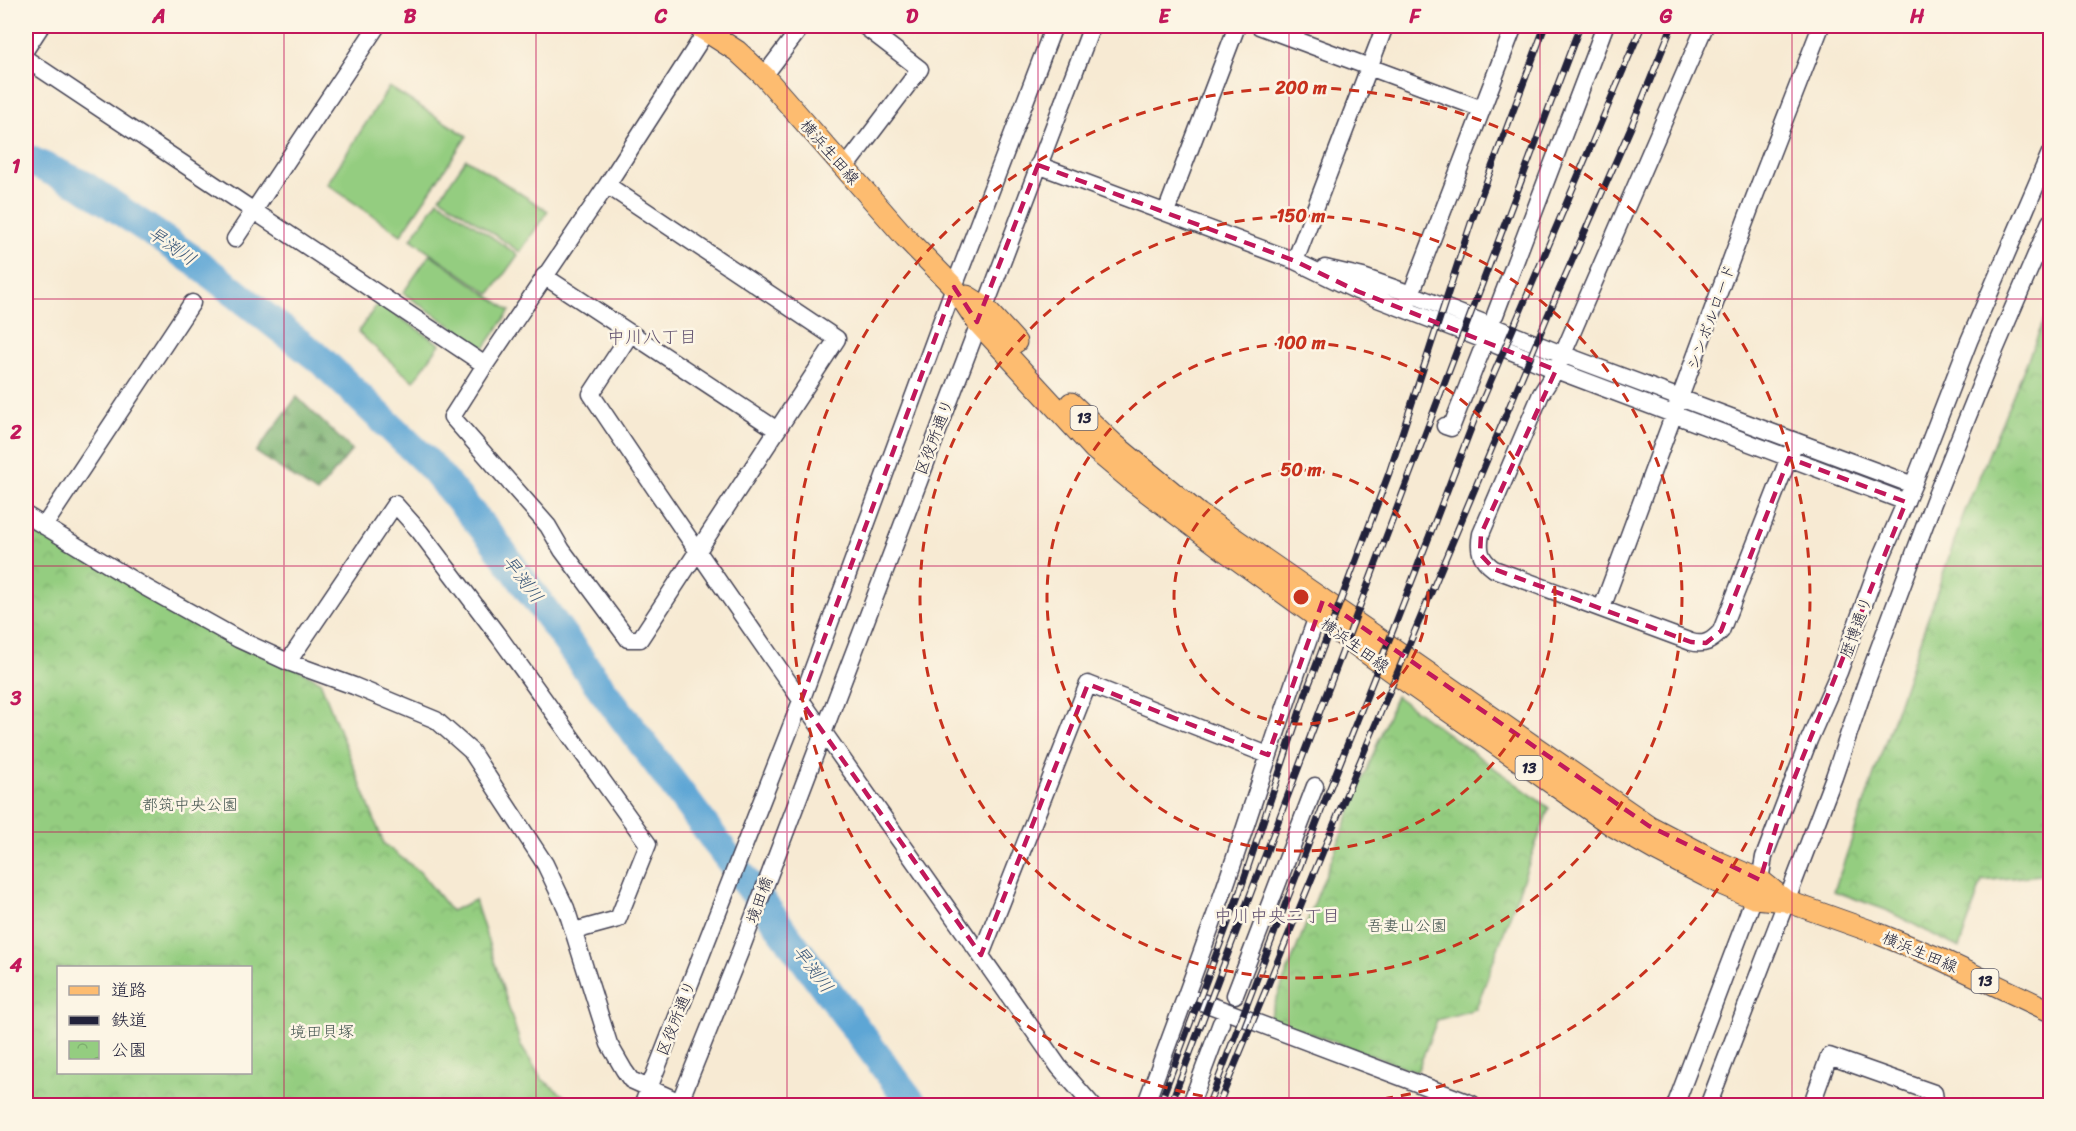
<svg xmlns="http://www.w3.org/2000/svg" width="2076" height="1131" viewBox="0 0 2076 1131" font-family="Sriracha,'Klee One',sans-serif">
	<defs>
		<pattern id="forest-firs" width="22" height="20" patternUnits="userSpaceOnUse" patternTransform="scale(1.5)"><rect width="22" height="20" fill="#77b06e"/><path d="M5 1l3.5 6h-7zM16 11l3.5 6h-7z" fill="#618f5c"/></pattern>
		<pattern id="park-crowns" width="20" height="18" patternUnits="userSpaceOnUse" patternTransform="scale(1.5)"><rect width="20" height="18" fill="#94cd80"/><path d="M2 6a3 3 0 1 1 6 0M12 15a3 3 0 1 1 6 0" fill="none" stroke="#7fb070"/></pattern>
	</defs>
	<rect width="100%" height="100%" fill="#fcf5e5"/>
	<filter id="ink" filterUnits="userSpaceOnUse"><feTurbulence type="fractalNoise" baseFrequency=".0167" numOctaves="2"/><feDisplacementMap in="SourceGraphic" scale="12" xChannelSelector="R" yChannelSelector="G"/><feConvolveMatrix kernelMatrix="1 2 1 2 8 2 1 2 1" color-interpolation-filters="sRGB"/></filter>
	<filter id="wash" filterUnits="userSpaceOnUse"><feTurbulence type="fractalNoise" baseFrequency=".008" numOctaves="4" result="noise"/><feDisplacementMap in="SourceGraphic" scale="24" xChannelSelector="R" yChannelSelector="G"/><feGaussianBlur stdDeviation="1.35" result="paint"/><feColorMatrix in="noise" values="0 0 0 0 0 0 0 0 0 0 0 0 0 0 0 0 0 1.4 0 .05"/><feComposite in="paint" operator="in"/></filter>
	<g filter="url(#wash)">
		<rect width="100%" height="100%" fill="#f7ead3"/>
		<path fill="url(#forest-firs)" stroke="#4c6954" stroke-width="1.5" d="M297,397L352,450L317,493L256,452Z"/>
		<path fill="url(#park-crowns)" stroke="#5b785e" stroke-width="1.5" fill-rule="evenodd" d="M2050,306V874L1982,881L1959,948L1886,910L1834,891L1963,516Z
			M26,523L320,681L384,844L420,872L451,911L475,900L521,1046L542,1079L576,1105L26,1106ZM58,968H250V1072H58Z
			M1396,696L1549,808L1476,1009L1437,1020L1417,1072L1269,1018Z"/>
		<path fill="#94cd80" stroke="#5b785e" stroke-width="1.5" d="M389,87L467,136L401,235L327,184Z
			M466,159L548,211L520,252L440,197Z
			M438,200L518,255L490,294L411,239Z
			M430,254L510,311L484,348L403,293Z
			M378,303L440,344L414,381L402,372L358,332Z"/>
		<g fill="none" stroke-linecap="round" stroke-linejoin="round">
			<path stroke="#5da6d5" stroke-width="30" d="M26,159L83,185L196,262L322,361L429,464L492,538L584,665L914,1106"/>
		</g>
	</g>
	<g filter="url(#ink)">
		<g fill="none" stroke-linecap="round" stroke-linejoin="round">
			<g stroke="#424052" stroke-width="19">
				<path id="minor" d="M1259,26L1482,109
					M1705,26L1556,370L1541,394L1481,534C1478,550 1480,559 1494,569L1691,642C1704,646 1712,641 1721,631L1795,442
					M26,49L41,26
					M26,59L485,365
					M764,76L802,26
					M1038,165L1295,261L1357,291L1484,340L1556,370L1906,502
					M844,169L920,69L864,26
					M607,185L837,339L640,639H628L562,550L548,526L452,417L485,365L607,185L707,30
					M1166,212L1237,26
					M235,239L377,26
					M1295,261L1385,26
					M1325,268L1363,277L1411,294L1562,354L1913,485
					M544,276L777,430
					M1408,302L1514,26
					M1495,315L1605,26
					M631,333L591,394C743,621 902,843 1059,1067L1093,1106
					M1445,426L1451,428L1481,352
					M26,515L143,586L238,639L288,662L354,686L436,720L471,751L545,864L566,908L609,1044L624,1070L631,1080L680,1102
					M44,526L192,303
					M1602,608L1754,198L1821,26
					M288,662L395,504L420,532L500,638L648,844L618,919L574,931
					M981,955L1088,684L1268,755
					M1235,995L1315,786
					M1186,996L1472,1104V1106
					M642,1106L801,701L954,287L1054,26
					M678,1106L740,952L1092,26
					M1145,1106C1173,1030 1202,954 1228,878C1259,787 1287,696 1321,606
					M1190,1106L1221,1023
					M1675,1106L1746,919L1760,880L1764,857L1809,740L1839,672L1879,563L1913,485L1969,341L2050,153
					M1708,1106L1834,777L1866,683L1933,503L1989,364L2050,222
					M1811,1106L1829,1056L1934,1093L1936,1106"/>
			</g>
			<g stroke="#424052" stroke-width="23">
				<path id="major" d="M698,26L737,51L764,76L905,237L954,287L978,323L1094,449L1131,480L1227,552L1407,682L1577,801L1613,826L1655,850L1721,884L1754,898L1786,901L1879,934L1938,958L2050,1011
					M967,296L983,306L1016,342
					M1071,403L1114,444L1199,514L1323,600L1649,826L1716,861L1760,880L1786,901"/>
			</g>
			<use href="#minor" stroke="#fff" stroke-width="16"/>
			<use href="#major" stroke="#fdbc70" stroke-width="21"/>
			<g stroke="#22223b" stroke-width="7">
				<path id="rail" d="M1159,1106L1240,891L1308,687L1389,473L1472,220L1545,26
					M1170,1106L1580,26
					M1208,1106L1328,793L1393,630L1477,413L1642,26
					M1218,1106L1358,766L1548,315L1631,127L1672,26"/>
			</g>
			<use href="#rail" stroke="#fcf5e5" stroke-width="4.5" stroke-dasharray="14" stroke-linecap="butt"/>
		</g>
	</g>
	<path fill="none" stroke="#c2185b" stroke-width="4.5" stroke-dasharray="12 8" stroke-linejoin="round" d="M1038,165L1295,261L1357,291L1556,370L1481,534L1480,554L1494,569L1691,642L1706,643L1721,631L1789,458L1906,502L1781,811L1760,880L1649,826L1323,600L1268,755L1088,684L981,955L801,701L954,287L977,322Z"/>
	<path fill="none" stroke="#c2185b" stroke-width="1.5" stroke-opacity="0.55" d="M284,26V1106M536,26V1106M787,26V1106M1038,26V1106M1289,26V1106M1540,26V1106M1792,26V1106M26,299H2050M26,566H2050M26,832H2050"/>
	<g fill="none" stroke="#c8321e" stroke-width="3" stroke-dasharray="10 8">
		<circle cx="1301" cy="597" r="127"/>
		<circle cx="1301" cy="597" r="254"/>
		<circle cx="1301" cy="597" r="381"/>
		<path d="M1274 1105A509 509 0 1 1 1328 1105"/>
	</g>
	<g text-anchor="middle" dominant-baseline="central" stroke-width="5" stroke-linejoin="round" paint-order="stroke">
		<g fill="#fcf5e5" stroke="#63616e" stroke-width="1.5">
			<rect x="1070.5" y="406" width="27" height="24" rx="4.5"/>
			<rect x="1515.5" y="756" width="27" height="24" rx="4.5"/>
			<rect x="1971.5" y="969" width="27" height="24" rx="4.5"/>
		</g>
		<g font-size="15" font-weight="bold" fill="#22223b">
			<text x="1084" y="418">13</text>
			<text x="1529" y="768">13</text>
			<text x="1985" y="981">13</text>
		</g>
		<g font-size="16" fill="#22223b" stroke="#fcf5e5">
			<text transform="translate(830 152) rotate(49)">横浜生田線</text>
			<text transform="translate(1711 317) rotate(-70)">シンボルロード</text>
			<text transform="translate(934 437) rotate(-69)">区役所通り</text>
			<text transform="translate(1856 627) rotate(-70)">歴博通り</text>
			<text transform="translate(1355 645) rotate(36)">横浜生田線</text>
			<text transform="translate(759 900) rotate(-70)">境田橋</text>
			<text transform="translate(1920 952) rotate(23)">横浜生田線</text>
			<text transform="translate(676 1018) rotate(-68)">区役所通り</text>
		</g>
		<g font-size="16" fill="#445550" stroke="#fcf5e5">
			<text x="190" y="804">都筑中央公園</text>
			<text x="1407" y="925">吾妻山公園</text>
			<text x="322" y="1031">境田貝塚</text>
		</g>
		<g font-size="18" font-style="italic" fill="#3a5779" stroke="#fcf5e5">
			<text transform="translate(172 246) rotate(35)">早渕川</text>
			<text transform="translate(523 579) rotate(53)">早渕川</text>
			<text transform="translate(813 969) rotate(53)">早渕川</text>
		</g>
		<g font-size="18" fill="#635370" stroke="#fcf5e5">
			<text x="652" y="337">中川八丁目</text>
			<text x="1277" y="916">中川中央二丁目</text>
		</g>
	</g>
	<circle cx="1301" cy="597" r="9" fill="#c8321e" stroke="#fcf5e5" stroke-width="3"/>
	<g font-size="18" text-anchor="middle" font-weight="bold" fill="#c8321e" stroke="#fcf5e5" stroke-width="5" stroke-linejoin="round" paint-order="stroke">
		<text x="1301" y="94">200 m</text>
		<text x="1301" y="222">150 m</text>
		<text x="1301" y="349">100 m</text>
		<text x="1301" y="476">50 m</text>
	</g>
	<rect width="2076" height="1131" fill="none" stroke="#fcf5e5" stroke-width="66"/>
	<rect x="57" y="966" width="195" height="108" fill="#fcf5e5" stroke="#a5a1a1" stroke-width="1.5"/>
	<rect x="69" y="986" width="30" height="9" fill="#fdbc70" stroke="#a5a1a1" stroke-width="1.5"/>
	<text x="111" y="996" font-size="18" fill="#22223b">道路</text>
	<rect x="69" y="1016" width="30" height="9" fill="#22223b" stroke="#a5a1a1" stroke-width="1.5"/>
	<text x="111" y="1026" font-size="18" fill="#22223b">鉄道</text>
	<rect x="69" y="1041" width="30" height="18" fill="url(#park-crowns)" stroke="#a5a1a1" stroke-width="1.5"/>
	<text x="111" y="1056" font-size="18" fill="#22223b">公園</text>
	<rect x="33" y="33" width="2010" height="1065" fill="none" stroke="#c2185b" stroke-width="2"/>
	<g font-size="20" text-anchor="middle" font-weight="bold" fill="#c2185b">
		<text x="159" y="23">A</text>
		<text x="410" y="23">B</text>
		<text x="661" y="23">C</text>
		<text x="912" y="23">D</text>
		<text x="1164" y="23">E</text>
		<text x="1415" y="23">F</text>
		<text x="1666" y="23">G</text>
		<text x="1917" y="23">H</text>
		<text x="16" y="173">1</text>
		<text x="16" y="439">2</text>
		<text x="16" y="705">3</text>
		<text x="16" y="972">4</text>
	</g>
</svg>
